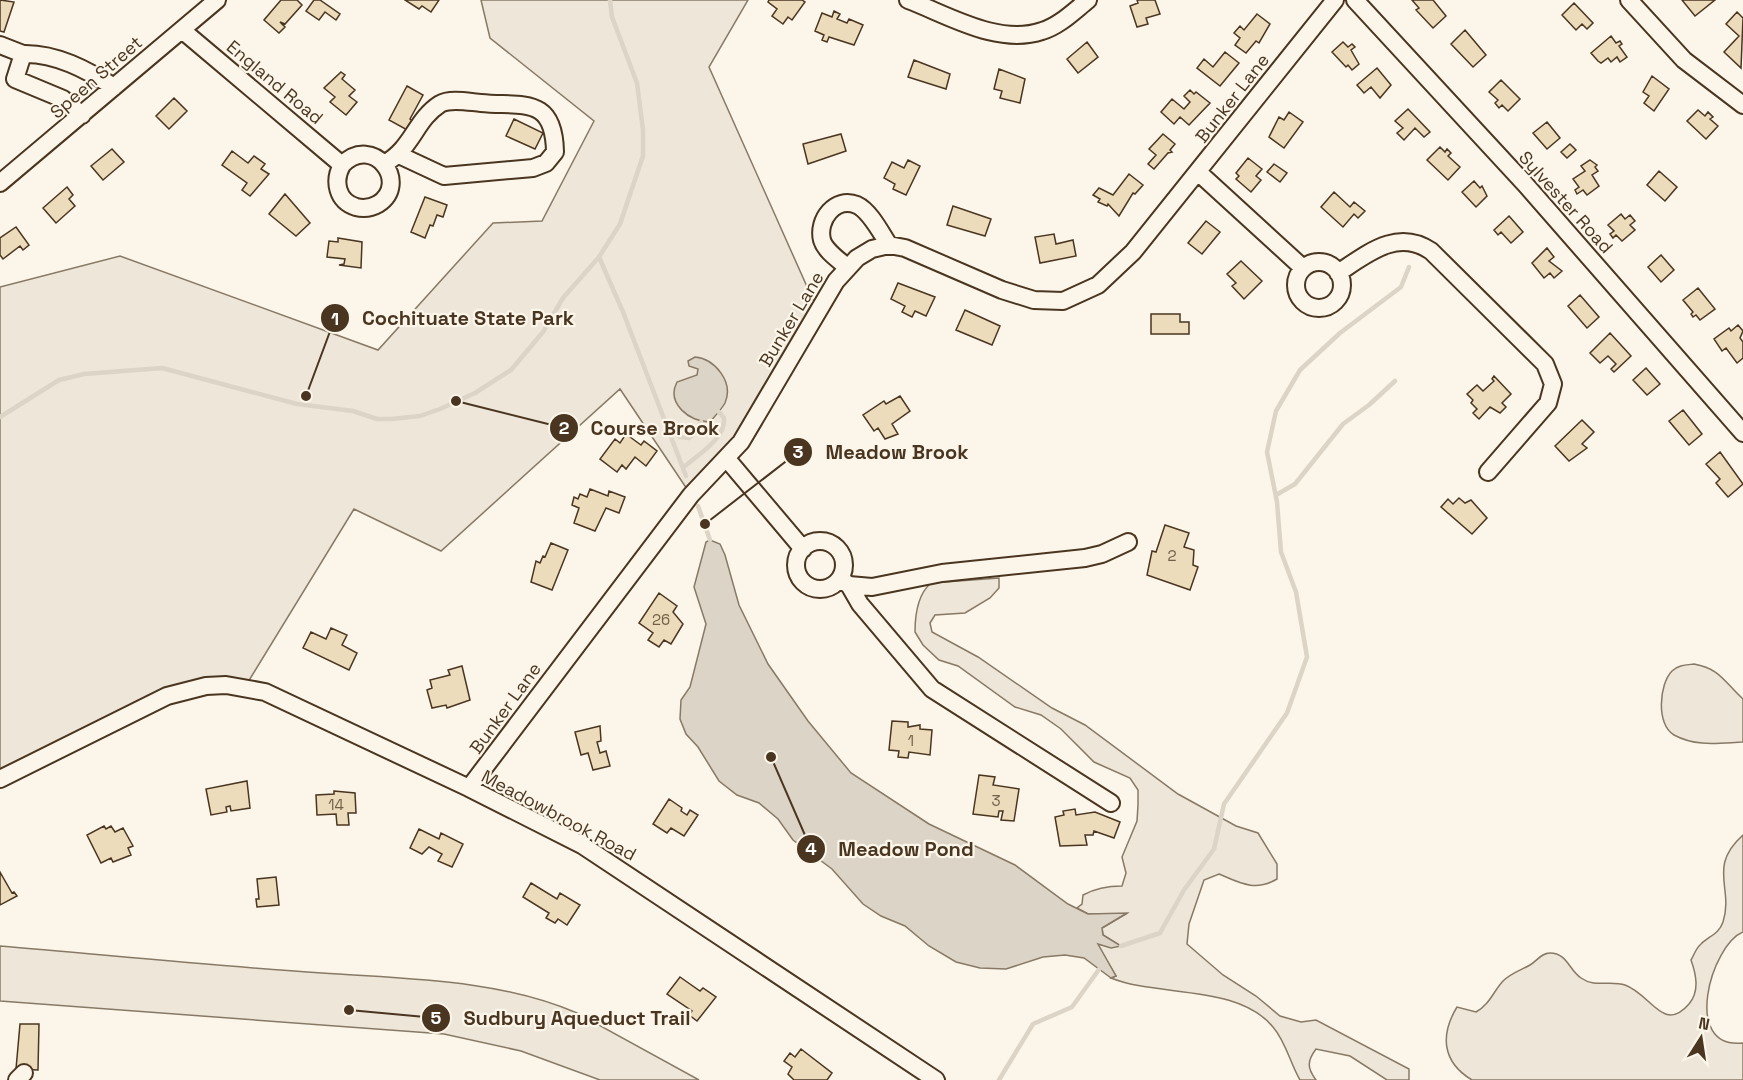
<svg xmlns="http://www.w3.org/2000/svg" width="1743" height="1080" viewBox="0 0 1743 1080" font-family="'Space Grotesk',sans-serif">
	<rect width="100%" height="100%" fill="#fbf6e9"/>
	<path fill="#ede6d9" stroke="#887966" stroke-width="1.5" d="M481,0H748L709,67L817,309L753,424L691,495L620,389L441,551L354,509L245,687L206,686L0,779V287L120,256L378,350L493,223L542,221L594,121L490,38Z
		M999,578V588L990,598L965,613L935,615L930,623L932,632L978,657L1052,708L1085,725L1178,794L1236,826L1258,833L1277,864V879C1255,892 1240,883 1219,874L1204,880L1189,924L1187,944L1223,975L1256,996L1280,1016L1301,1022L1316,1020L1409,1069V1080H1387L1350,1056L1316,1049C1307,1061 1307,1068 1316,1080H1300C1290,1063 1286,1042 1273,1027C1238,984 1157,997 1111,978L1116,976L1097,944L1120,946L1103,935L1102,928L1126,914H1088L1077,908L1082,904L1083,895C1094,889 1109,886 1122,886L1126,873L1122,857L1137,821L1138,805V790L1130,778L1094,762L1061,729L1041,715L1015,707L958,666L939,660L923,645L915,632C915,616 918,594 931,583Z
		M1694,664C1721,669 1724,682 1743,699V742C1719,743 1696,747 1674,735C1656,725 1659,684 1672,671C1678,665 1686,665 1694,664Z
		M1743,835V932C1711,945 1681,1050 1743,1043V1080H1472C1442,1062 1440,1035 1457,1007L1476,1012C1490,1004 1493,992 1503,981C1511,973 1521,970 1530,965C1537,961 1541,953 1550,953C1567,953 1569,970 1581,978C1595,988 1610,980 1625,985C1651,994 1663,1034 1689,1004C1700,991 1696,974 1691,960C1694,955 1696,948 1701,944C1709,936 1719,934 1723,922C1734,888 1707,867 1743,835Z
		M0,946C107,955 215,966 322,973C406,979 499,979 577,1013L699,1080H600L521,1051L444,1034L0,1001Z"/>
	<path fill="#dcd4c6" stroke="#887966" stroke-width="1.5" d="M695,357C715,359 734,382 725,403C721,410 715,416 710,422C689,422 666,403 677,382L697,375L698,369L689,366L688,361Z
		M710,540L720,544L725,555L739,605L768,664L808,721L851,773L929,824L1015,865L1068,904L1088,914L1127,913L1102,928L1103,935L1121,946L1111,948L1098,944L1116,976L1111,978L1084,958L1065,955L1043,957L1006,969L980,968L956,962L929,946L905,926L881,916L863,904L832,869L793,840L778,819L759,803L737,795L719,781L698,747L686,734L680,719L681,700L690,687L706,624L694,587L706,542Z"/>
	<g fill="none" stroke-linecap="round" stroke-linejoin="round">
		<path stroke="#dcd4c6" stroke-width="4.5" d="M599,257L623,312L686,476
			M0,417L59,380L84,374L162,368L297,404L353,411L377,419H391L420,416L440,409L475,393L511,370L543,332L563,298L599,257L620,224L643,156V130L637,83L612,17L610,0
			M670,431L680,437L689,438L695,433L701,422
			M683,468C697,455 726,439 724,418L719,412
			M1276,495L1295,484L1343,424L1369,405L1395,381
			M698,506L710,540
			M1121,946L1160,933L1184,890L1214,849L1224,804L1287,713L1307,657L1296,592L1281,552L1277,502L1267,452L1276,411L1300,370L1340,333L1401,287L1409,267
			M999,1080L1033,1024L1072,1007L1100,968"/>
	</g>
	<path fill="#ecdcbc" stroke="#4a3520" stroke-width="1.5" d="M0,0L14,2L4,32L0,31Z
		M281,0H297L302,5L285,24L280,22L285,27L279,33L264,20Z
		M314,0H320L340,14L336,20L325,12L319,20L306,11Z
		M405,0H439L431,12L422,6L419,9Z
		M769,0H802L805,2L792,20L788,17L783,24L772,16L777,9L768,2Z
		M1137,0H1155L1160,14L1146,18L1148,24L1137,27L1130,6L1138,3Z
		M1412,0H1433L1446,16L1433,28L1416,10L1419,8Z
		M1682,0H1715L1695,16Z
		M1574,3L1593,23L1587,29L1582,24L1576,30L1562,15Z
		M834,11L840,14L837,19L847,23L849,19L863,25L854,45L829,37L827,42L822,40L824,35L815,31L822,13L832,17Z
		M1737,12L1743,18L1741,68L1724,52L1739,36L1726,24Z
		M1257,14L1270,24L1259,43L1256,41L1246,53L1235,45L1240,38L1234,33L1240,26L1244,30Z
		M1465,30L1486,55L1473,67L1451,44Z
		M1611,36L1616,43L1620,41L1622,44L1619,46L1627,57L1620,62L1617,57L1611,62L1608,58L1601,63L1598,61L1591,53Z
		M1087,42L1098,57L1078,73L1067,59Z
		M1343,42L1348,47L1352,44L1355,47L1351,50L1359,64L1352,70L1348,65L1346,67L1332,52Z
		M1225,52L1239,63L1220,86L1197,68L1204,59L1213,67Z
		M914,60L950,74L946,89L908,77Z
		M1377,68L1391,85L1380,98L1371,87L1364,93L1357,85Z
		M999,69L1025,79L1020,103L1000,98L1002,91L994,89Z
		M341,72L345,75L342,79L355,90L349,96L357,102L346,115L330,102L335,97L324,88Z
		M1652,76L1669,89L1654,111L1644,103L1649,96L1643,92Z
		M1501,80L1520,99L1508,111L1502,105L1499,108L1495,103L1498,100L1489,92Z
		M407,86L423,95L410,119L414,122L409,131L389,120Z
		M1190,90L1194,94L1196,92L1210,103L1189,125L1180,117L1174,124L1161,112L1172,99L1184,109L1190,102L1184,96Z
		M174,98L187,111L169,129L156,116Z
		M1408,109L1430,132L1424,137L1415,128L1404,140L1397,133L1403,128L1395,121Z
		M1698,110L1705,116L1708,112L1713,117L1710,119L1718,126L1706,139L1687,121Z
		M1289,112L1303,122L1284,148L1269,137L1279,117L1284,120Z
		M514,119L543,133L535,149L506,136Z
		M1547,122L1560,138L1547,149L1533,133Z
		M841,134L846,151L808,164L803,144Z
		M1163,134L1175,144L1170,150L1172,152L1168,153L1154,169L1148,164L1156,155L1149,149Z
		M1570,144L1576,150L1567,158L1561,152Z
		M1440,147L1445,152L1447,149L1451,153L1448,156L1460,167L1448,180L1427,160Z
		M112,149L124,162L103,180L91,166Z
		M232,151L248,163L254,156L265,164L261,169L269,174L250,196L242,190L247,183L222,165Z
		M1248,158L1262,169L1256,176L1261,180L1251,192L1236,179L1239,176L1236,173Z
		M908,160L920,166L906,195L893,189L895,184L884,178L892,162L904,168Z
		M1590,160L1597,165L1595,167L1598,171L1592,175L1599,186L1587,195L1583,190L1577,194L1575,190L1579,187L1573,179L1585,171L1581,166Z
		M1274,164L1287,173L1280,182L1267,172Z
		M1659,171L1677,187L1665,201L1647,185Z
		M1129,174L1143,185L1135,194L1133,193L1119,216L1108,204L1107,206L1098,202L1100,199L1093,195L1099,188L1113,195Z
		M1474,181L1480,188L1482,186L1487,196L1476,207L1462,192Z
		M67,187L73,195L69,199L75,206L56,223L43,208Z
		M1334,192L1350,207L1354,202L1365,211L1358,218L1354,214L1343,227L1321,207Z
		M285,194L310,223L296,236L269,214Z
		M425,197L447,205L443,217L437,215L433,226L430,225L425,238L411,232Z
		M953,206L991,219L985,236L947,225Z
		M1621,214L1625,219L1630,215L1635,221L1630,225L1635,230L1622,241L1616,235L1613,238L1610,234L1614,231L1608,225Z
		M1509,216L1523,232L1511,243L1501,232L1498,235L1494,230Z
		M1206,221L1220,232L1202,254L1188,243Z
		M16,227L29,245L23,250L20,246L3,259L0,255V238Z
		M1054,234L1056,244L1073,240L1076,256L1040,263L1035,237Z
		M338,238L362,242L361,268L339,265L344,264L345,259L327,257L329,241L338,242Z
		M1547,248L1554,257L1549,261L1562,271L1554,278L1550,273L1544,278L1532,263Z
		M1661,255L1674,270L1661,282L1648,267Z
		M1241,261L1262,281L1244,299L1232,286L1236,283L1227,274Z
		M898,283L935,297L926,316L915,311L912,317L902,312L905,306L891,299Z
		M1698,288L1715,309L1700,320L1696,315L1693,317L1691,314L1693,312L1683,300Z
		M1580,295L1599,317L1587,328L1568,306Z
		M965,310L1000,326L992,345L956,330Z
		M1151,314H1180V322H1189V334H1151Z
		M1738,325L1743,331L1740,338L1743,342V358L1737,363L1726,348L1722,351L1714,339L1729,328L1731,331Z
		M1610,333L1631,356L1614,372L1611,369L1616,364L1608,356L1600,363L1590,353Z
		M1646,368L1660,384L1647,395L1633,380Z
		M1494,376L1511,394L1502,403L1506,407L1500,413L1490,407L1479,419L1473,413L1477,409L1471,403L1473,400L1467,394L1477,385L1483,391L1494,381L1492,379Z
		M900,396L910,411L892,424L898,434L885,439L878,428L874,431L863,415L884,401L886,404Z
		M1683,410L1702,434L1689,445L1669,421Z
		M1582,420L1594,432L1582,444L1587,448L1569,461L1555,446Z
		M626,434L641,445L644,441L657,451L646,466L635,457L626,469L622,465L617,472L600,459L615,439L620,443Z
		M1720,452L1743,484L1728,497L1716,483L1720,479L1706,464Z
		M590,489L608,496L609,491L625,497L619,513L606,508L595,531L574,523L579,508L572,505L574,497L578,499L580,494L587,497Z
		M1459,498L1465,503L1471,500L1487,518L1472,534L1441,507L1448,499L1453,504Z
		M1165,525L1189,533L1184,547L1194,550L1193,565L1198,567L1190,590L1147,575L1152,551L1156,552Z
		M551,543L568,550L552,590L531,582L536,561L540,563L543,556L545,557Z
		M659,593L677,606L673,612L683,624L671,644L664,640L659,647L648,640L653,633L639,623Z
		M331,628L347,635L342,645L357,653L349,670L303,648L311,632L326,639Z
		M462,666L470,700L447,708L446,705L432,708L427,690L432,688L430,680L450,675L448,670Z
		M892,721L908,722V727L920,725V729L932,730L930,755L909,752L908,758L898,757L899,751L889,750Z
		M600,726L601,741L597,742L600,753L606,751L610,766L593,770L588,753L581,755L575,732Z
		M979,775L995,777L993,785L1019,789L1014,821L1001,820L1003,811H999L998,817L973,814Z
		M247,781L250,808L231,811L230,806L226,807L227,812L211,815L206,789Z
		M334,791L355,793L356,813H348L349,825H337L336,814L317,815L316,795L334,794Z
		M669,799L682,808L681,811L687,815L690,810L698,815L684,836L671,828L667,833L653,824Z
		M1075,809L1076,815L1095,812L1120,822L1114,838L1094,831L1093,835H1085L1087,845L1060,846L1055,817L1064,815L1063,811Z
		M104,826L106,829L111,826L115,832L123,828L133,846L128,848L131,855L113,862L111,858L101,863L87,835Z
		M419,829L439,839L441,833L463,844L452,867L438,861L442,854L429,847L422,854L410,848Z
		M0,872L12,893L14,892L17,896L0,905Z
		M276,877L279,905L257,907L256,899H259L257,879Z
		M531,883L557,899L560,893L580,905L567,925L558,919L555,923L546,918L549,913L523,897Z
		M680,977L700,991L703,988L716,997L697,1021L689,1015L692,1011L667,994Z
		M20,1024H39L38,1070L16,1069Z
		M801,1049L832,1073L827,1080H794L788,1074L792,1067L784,1061L790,1053L795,1057Z"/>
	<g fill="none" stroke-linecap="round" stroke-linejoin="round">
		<g stroke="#4a3520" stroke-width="20">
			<path id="minor" d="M908,0C948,15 998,46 1042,31C1059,26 1073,12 1088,0
				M1355,0L1525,184L1743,433
				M1629,0L1684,60L1743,105
				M182,30L342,165C333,181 337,201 356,207C364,209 371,208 378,204C411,183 373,133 342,165
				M0,45L23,54L15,79L63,99L82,115
				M23,54C56,53 87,70 114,87
				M384,164C413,148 415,120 440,104C450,98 469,102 481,103C522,107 554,95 555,152L546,163L533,168L444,176L399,155
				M1198,172L1303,268
				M0,183L217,0
				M1296 285a23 23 0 1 1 46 0a23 23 0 1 1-46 0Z
				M847,267C839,260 825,251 822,240C817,220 835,196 857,205C870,211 881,233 889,245
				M1338,273C1367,254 1397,228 1431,251L1545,364L1553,384L1548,403L1488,472
				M727,459L803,549
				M796 565a24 24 0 1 1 48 0a24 24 0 1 1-48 0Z
				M840,579L849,585L860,604L932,689L1111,803
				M849,585L872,587L942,573L1085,558L1102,554L1128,542
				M0,779L167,696L206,686L226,685L265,692L469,788L582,845L936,1080
				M469,788L691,495L741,442L836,281L857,258L872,249L889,245L905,248L1002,290L1034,300L1063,301L1098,285L1133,252L1335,0
				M17,1080L24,1073"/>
		</g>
		<use href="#minor" stroke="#fbf6e9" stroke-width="16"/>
	</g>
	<g text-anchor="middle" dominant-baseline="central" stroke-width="4.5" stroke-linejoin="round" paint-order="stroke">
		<g font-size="15" fill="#725f47">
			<text x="1172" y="555">2</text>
			<text x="661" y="619">26</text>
			<text x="911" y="740">1</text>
			<text x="996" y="800">3</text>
			<text x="336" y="804">14</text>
		</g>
		<g font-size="18" fill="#4a3520" stroke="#fbf6e9">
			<text transform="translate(96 77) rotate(-41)">Speen Street</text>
			<text transform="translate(275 82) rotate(40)">England Road</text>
			<text transform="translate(1232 98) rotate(-52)">Bunker Lane</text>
			<text transform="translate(1566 202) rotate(48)">Sylvester Road</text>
			<text transform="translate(791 319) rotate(-59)">Bunker Lane</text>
			<text transform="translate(505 708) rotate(-54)">Bunker Lane</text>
			<text transform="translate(559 815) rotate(28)">Meadowbrook Road</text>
		</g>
	</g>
	<path fill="none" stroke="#4a3520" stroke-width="2" d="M306 396L335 318M456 401L564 428M705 524L798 452M771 757L811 849M349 1010L436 1018"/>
	<g fill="#4a3520" stroke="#fbf6e9" stroke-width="2">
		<circle cx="306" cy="396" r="6"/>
		<circle cx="456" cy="401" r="6"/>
		<circle cx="705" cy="524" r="6"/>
		<circle cx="771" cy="757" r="6"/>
		<circle cx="349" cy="1010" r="6"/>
		<circle cx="335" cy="318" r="15"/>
		<circle cx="564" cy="428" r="15"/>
		<circle cx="798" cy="452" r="15"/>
		<circle cx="811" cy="849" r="15"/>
		<circle cx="436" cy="1018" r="15"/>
	</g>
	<g font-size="18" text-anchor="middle" font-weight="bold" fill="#fff">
		<text x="335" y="325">1</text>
		<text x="564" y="434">2</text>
		<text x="798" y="458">3</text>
		<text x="811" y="855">4</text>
		<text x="436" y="1024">5</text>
	</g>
	<g font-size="20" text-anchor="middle" font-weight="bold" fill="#4a3520" stroke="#fbf6e9" stroke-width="4.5" stroke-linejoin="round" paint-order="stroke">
		<text x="468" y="325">Cochituate State Park</text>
		<text x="655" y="435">Course Brook</text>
		<text x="897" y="459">Meadow Brook</text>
		<text x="906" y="856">Meadow Pond</text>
		<text x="577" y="1025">Sudbury Aqueduct Trail</text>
	</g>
	<g transform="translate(1701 1038) rotate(12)" stroke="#fbf6e9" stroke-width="4.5" paint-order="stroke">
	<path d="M0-4.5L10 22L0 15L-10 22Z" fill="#4a3520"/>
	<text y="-9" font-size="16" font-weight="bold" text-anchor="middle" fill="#4a3520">N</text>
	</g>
</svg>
